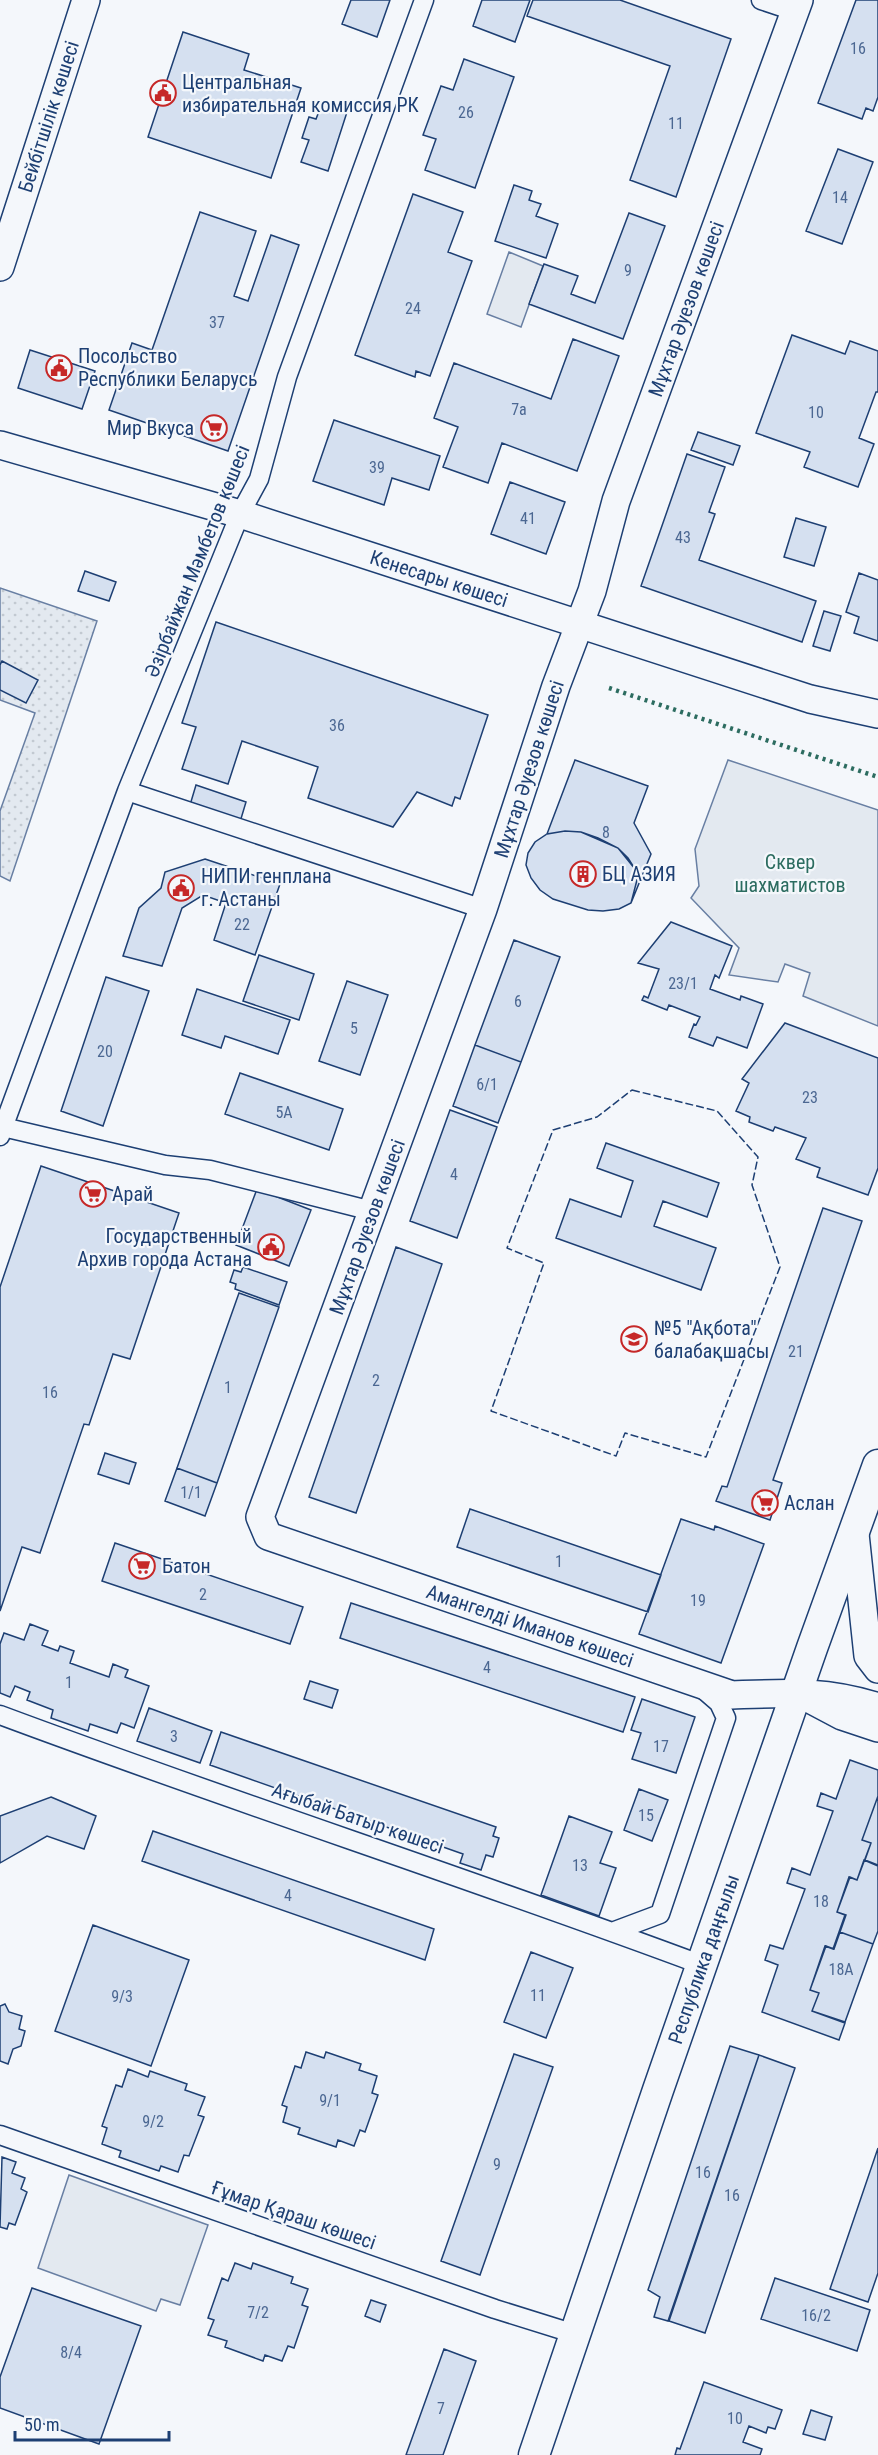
<svg xmlns="http://www.w3.org/2000/svg" width="878" height="2455" viewBox="0 0 878 2455" font-family="'Roboto Condensed',sans-serif">
	<defs>
		<pattern id="garden-dots" width="8" height="8" patternUnits="userSpaceOnUse" patternTransform="scale(1.5)"><rect width="8" height="8" fill="#e3e9f0"/><path d="M2 2h.1M6 6h.1" fill="none" stroke="#c2c9d1" stroke-width="1.8" stroke-linecap="round"/></pattern>
	</defs>
	<rect width="100%" height="100%" fill="#f4f7fb"/>
	<path fill="#e3e9f0" stroke="#687fa3" stroke-width="1.5" d="M509,252L543,266L521,327L487,314Z
		M728,760L878,810V1026L803,996L810,973L785,964L778,982L729,975L739,948L691,898L699,886L695,849Z
		M69,2175L208,2225L180,2305L161,2299L156,2311L38,2268Z"/>
	<path fill="url(#garden-dots)" stroke="#687fa3" stroke-width="1.5" d="M0,588L97,621L10,881L0,876V811L35,713L0,700Z"/>
	<path fill="#d5e0f0" stroke="#1d3f73" stroke-width="1.5" d="M351,0H390L377,37L342,24Z
		M482,0H530L515,42L473,26Z
		M533,0H620L731,39L676,197L630,180L670,66L527,16Z
		M856,0H878V97L873,111L866,108L862,119L818,103Z
		M183,32L249,54L244,70L301,88L271,178L148,137Z
		M464,59L514,77L475,188L425,170L436,139L423,135L441,86L453,90Z
		M323,101L348,109L328,171L301,162L309,140L302,138L309,117L316,119Z
		M838,149L873,162L842,244L806,231Z
		M514,185L532,191L529,200L541,204L536,216L558,224L546,258L495,241Z
		M413,194L463,212L448,252L472,261L430,376L416,371L415,377L355,355Z
		M200,212L256,231L234,296L248,301L271,235L299,245L228,451L109,410L132,343L152,350Z
		M629,213L665,226L623,339L529,304L544,264L578,276L571,294L595,303Z
		M792,335L845,354L850,341L878,351V392H876L859,438L874,444L858,487L804,467L810,452L756,433Z
		M573,339L619,356L577,471L502,443L488,483L443,467L458,427L434,418L454,363L551,399Z
		M30,350L95,371L82,409L18,388Z
		M334,420L440,456L429,490L392,478L384,505L313,481Z
		M698,432L740,446L733,465L691,450Z
		M687,454L725,467L709,512L715,514L699,560L816,601L802,642L641,586Z
		M510,482L565,502L546,554L491,534Z
		M796,518L826,527L814,566L784,557Z
		M85,571L116,582L109,601L78,591Z
		M859,573L878,580V641L854,633L859,617L846,612Z
		M824,611L841,616L830,651L813,646Z
		M216,622L488,715L460,799L455,797L452,806L417,792L393,827L308,798L318,767L242,741L228,784L182,769L196,727L182,723Z
		M2,661L38,680L26,703L0,690V665Z
		M575,760L648,786L634,823L651,854L631,903L637,880L635,869L618,848L581,832L565,831L547,834Z
		M196,785L246,802L240,822L190,805Z
		M565,831L581,832L598,838L618,848L628,858L635,869L637,880L631,903L619,909L603,911L588,910L553,899L540,890L531,878L526,865L528,853L535,842L547,834Z
		M205,859L280,884L255,955L214,940L226,903L203,895L182,908L162,966L123,956L139,908L161,888L165,872Z
		M671,922L732,946L719,978L715,975L710,989L740,1000L741,996L763,1004L747,1048L717,1037L713,1046L689,1037L694,1024L696,1025L700,1017L669,1005L667,1010L642,1000L644,996L648,998L659,969L638,963Z
		M514,940L560,957L521,1062L475,1045Z
		M259,955L314,974L299,1020L243,1001Z
		M106,977L149,991L103,1126L61,1111Z
		M347,981L388,995L360,1075L319,1061Z
		M197,989L290,1020L278,1054L225,1036L221,1048L182,1035Z
		M785,1023L878,1058V1168L868,1195L817,1177L820,1168L796,1159L806,1138L775,1127L773,1131L749,1122L750,1117L736,1111L749,1083L742,1079Z
		M475,1045L521,1062L498,1123L453,1106Z
		M240,1073L343,1109L329,1150L225,1114Z
		M450,1110L497,1127L457,1238L410,1221Z
		M606,1143L719,1183L707,1217L663,1201L654,1226L716,1248L701,1290L556,1238L570,1199L621,1217L633,1181L597,1168Z
		M41,1166L179,1213L130,1359L113,1354L89,1425L84,1424L40,1553L22,1547L0,1611V1287Z
		M257,1189L311,1210L289,1266L236,1245Z
		M823,1208L862,1221L773,1480L782,1483L770,1520L716,1501L722,1486L727,1487Z
		M396,1247L442,1264L356,1513L309,1497Z
		M243,1267L287,1282L279,1305L235,1289L236,1284L230,1282L234,1270L241,1272Z
		M239,1293L279,1307L217,1483L177,1468Z
		M105,1453L136,1463L129,1484L98,1474Z
		M177,1468L217,1483L205,1516L165,1501Z
		M470,1509L661,1575L648,1612L457,1547Z
		M681,1519L714,1530L715,1526L764,1544L721,1663L639,1634Z
		M115,1543L303,1607L290,1644L102,1581Z
		M351,1603L635,1697L623,1732L340,1638Z
		M30,1624L48,1631L42,1645L58,1651L60,1646L74,1651L70,1663L109,1677L113,1664L128,1670L125,1677L149,1686L134,1728L121,1723L117,1733L90,1724L88,1731L51,1718L53,1710L27,1700L30,1692L15,1686L10,1697L0,1693V1644L4,1633L24,1640Z
		M310,1681L338,1690L332,1708L304,1699Z
		M642,1699L695,1717L676,1773L632,1759L641,1733L631,1730Z
		M149,1708L212,1731L200,1763L137,1741Z
		M221,1732L496,1827L493,1836L499,1838L493,1857L486,1855L481,1870L460,1863L463,1854L210,1765Z
		M850,1760L878,1770V1796L862,1840L871,1843L857,1880L849,1877L837,1912L845,1915L833,1949L825,1946L810,1990L819,1993L812,2011L845,2023L839,2040L762,2012L778,1965L765,1960L770,1945L783,1949L805,1889L787,1883L792,1868L810,1875L833,1811L817,1806L821,1793L836,1799Z
		M639,1789L668,1800L652,1841L624,1830Z
		M878,1796V1865L865,1860L871,1843L862,1840Z
		M51,1797L96,1816L84,1849L47,1836L0,1863V1816Z
		M569,1816L612,1832L600,1863L616,1868L599,1916L541,1895Z
		M153,1831L434,1929L425,1960L142,1861Z
		M864,1860L878,1866V1931L873,1944L840,1932L846,1915L837,1912L850,1877L857,1880Z
		M93,1925L189,1960L151,2066L55,2031Z
		M840,1932L873,1944L845,2022L812,2011L819,1993L810,1990L826,1946L834,1949Z
		M531,1952L573,1968L546,2038L504,2022Z
		M5,2004L9,2012L22,2016L19,2029L25,2031L21,2046L13,2049L8,2064L0,2061V2006Z
		M730,2046L759,2055L668,2321L654,2317L660,2297L648,2290Z
		M306,2052L324,2058L326,2052L361,2064L359,2070L377,2076L372,2093L378,2095L365,2132L360,2130L354,2146L338,2140L336,2147L298,2134L300,2128L283,2122L287,2107L282,2105L295,2066L301,2068Z
		M514,2054L553,2067L480,2275L441,2261Z
		M759,2055L795,2068L705,2333L669,2321Z
		M128,2069L148,2077L150,2071L187,2084L185,2090L205,2097L198,2115L204,2117L189,2156L184,2155L178,2172L161,2166L159,2171L119,2157L121,2151L102,2144L107,2128L102,2126L116,2085L122,2087Z
		M878,2148V2273L868,2302L830,2289Z
		M2,2157L16,2162L12,2173L25,2178L21,2189L27,2192L15,2225L9,2223L7,2229L0,2227Z
		M235,2263L251,2269L253,2263L293,2277L291,2283L308,2289L302,2305L308,2307L294,2348L288,2346L282,2361L265,2355L263,2361L225,2347L227,2341L208,2335L214,2320L208,2318L222,2278L228,2281Z
		M775,2278L870,2310L857,2351L761,2319Z
		M32,2288L141,2326L99,2444L0,2408V2377Z
		M371,2300L386,2305L380,2322L365,2316Z
		M444,2349L476,2361L443,2455H406Z
		M444,2349L476,2361L443,2455H406Z
		M704,2382L782,2410L775,2429L768,2427L766,2433L749,2426L743,2442L762,2449L760,2455H675L677,2448L680,2449Z
		M811,2410L832,2417L825,2440L803,2434Z"/>
	<g fill="none" stroke-linecap="round" stroke-linejoin="round">
		<g stroke="#1d3f73" stroke-width="21">
			<path id="street" d="M761,0L794,11
				M127,791L483,909
				M3,1127L165,1165L210,1170L372,1211
				M0,1136L127,791L240,514L259,479L287,377L424,0
				M0,1715C233,1802 469,1878 702,1965
				M612,1932L660,1914L726,1718L719,1703L704,1690
				M0,2135L495,2309L575,2334"/>
		</g>
		<g stroke="#1d3f73" stroke-width="30">
			<g id="secondary">
				<path id="s1" d="M799,0L616,501L592,591L556,686L483,909L260,1517L268,1536L732,1695C786,1693 827,1690 878,1707"/>
				<path id="s2" d="M0,267L86,0"/>
				<path id="s3" d="M0,445L240,514L810,699L878,714"/>
				<path d="M855,1534L868,1656L878,1669"/>
				<path d="M808,1698L842,1716L878,1728"/>
			</g>
		</g>
		<g stroke="#1d3f73" stroke-width="33">
			<g id="primary">
				<path id="s4" d="M534,2455L658,2090L812,1648L878,1465"/>
			</g>
		</g>
		<use href="#street" stroke="#f4f7fb" stroke-width="18"/>
		<use href="#secondary" stroke="#f4f7fb" stroke-width="27"/>
		<use href="#primary" stroke="#f4f7fb" stroke-width="30"/>
		<path stroke="#2c6c60" stroke-width="4.5" stroke-dasharray="3 4.5" stroke-linecap="butt" d="M609,688L878,777"/>
		<path stroke="#1d3f73" stroke-width="1.5" stroke-dasharray="8 3" stroke-linecap="butt" d="M632,1090L717,1111L758,1157L752,1185L780,1267L706,1457L625,1433L616,1456L491,1411L544,1263L507,1248L553,1130L597,1117Z"/>
	</g>
	<defs>
		<g id="civic-ring" transform="scale(1.35)"><circle r="9.5" fill="#f4f7fb" stroke="#c62828" stroke-width="1.5"/><path d="M-.6-6.5H3V-4.5H.6V-3L4-1V1h2V6H-6V1h2V-1L-.6-3ZM-1.2 2.5V6h2.4V2.5Z" fill="#c62828"/></g>
		<g id="supermarket-ring" transform="scale(1.35)"><circle r="9.5" fill="#f4f7fb" stroke="#c62828" stroke-width="1.5"/><path d="M-6-5.5h2.5l.6 2H6L4.5 2H-2.5L-4.4-4H-6ZM-1.5 3.2a1.3 1.3 0 1 0 .1 0ZM3 3.2a1.3 1.3 0 1 0 .1 0Z" fill="#c62828"/></g>
		<g id="building-ring" transform="scale(1.35)"><circle r="9.5" fill="#f4f7fb" stroke="#c62828" stroke-width="1.5"/><path d="M-4-6H4V6H1V3H-1V6H-4ZM-2.5-4.3h1.7v1.8h-1.7ZM.8-4.3h1.7v1.8H.8ZM-2.5-1h1.7V.8h-1.7ZM.8-1h1.7V.8H.8Z" fill="#c62828"/></g>
		<g id="school-ring" transform="scale(1.35)"><circle r="9.5" fill="#f4f7fb" stroke="#c62828" stroke-width="1.5"/><path d="M0-5L7-2L0 1L-7-2ZM-4 1L0 2.5L4 1V4Q0 6-4 4Z" fill="#c62828"/></g>
	</defs>
	<g fill-rule="evenodd">
		<use href="#civic-ring" x="163" y="93"/>
		<use href="#civic-ring" x="59" y="368"/>
		<use href="#supermarket-ring" x="214" y="428"/>
		<use href="#building-ring" x="583" y="874"/>
		<use href="#civic-ring" x="181" y="888"/>
		<use href="#supermarket-ring" x="93" y="1194"/>
		<use href="#civic-ring" x="271" y="1247"/>
		<use href="#school-ring" x="634" y="1339"/>
		<use href="#supermarket-ring" x="765" y="1503"/>
		<use href="#supermarket-ring" x="142" y="1566"/>
	</g>
	<g text-anchor="middle" dominant-baseline="central" stroke-width="4.5" stroke-linejoin="round" paint-order="stroke">
		<g font-size="16" fill="#4b6792">
			<text x="858" y="48">16</text>
			<text x="466" y="112">26</text>
			<text x="676" y="123">11</text>
			<text x="840" y="197">14</text>
			<text x="628" y="270">9</text>
			<text x="413" y="308">24</text>
			<text x="217" y="322">37</text>
			<text x="519" y="409">7а</text>
			<text x="816" y="412">10</text>
			<text x="377" y="467">39</text>
			<text x="528" y="518">41</text>
			<text x="683" y="537">43</text>
			<text x="337" y="725">36</text>
			<text x="606" y="832">8</text>
			<text x="242" y="924">22</text>
			<text x="683" y="983">23/1</text>
			<text x="518" y="1001">6</text>
			<text x="354" y="1028">5</text>
			<text x="105" y="1051">20</text>
			<text x="487" y="1084">6/1</text>
			<text x="810" y="1097">23</text>
			<text x="284" y="1112">5А</text>
			<text x="454" y="1174">4</text>
			<text x="796" y="1351">21</text>
			<text x="376" y="1380">2</text>
			<text x="228" y="1387">1</text>
			<text x="50" y="1392">16</text>
			<text x="191" y="1492">1/1</text>
			<text x="559" y="1561">1</text>
			<text x="203" y="1594">2</text>
			<text x="698" y="1600">19</text>
			<text x="487" y="1667">4</text>
			<text x="69" y="1682">1</text>
			<text x="174" y="1736">3</text>
			<text x="661" y="1746">17</text>
			<text x="646" y="1815">15</text>
			<text x="580" y="1865">13</text>
			<text x="288" y="1895">4</text>
			<text x="821" y="1901">18</text>
			<text x="841" y="1969">18А</text>
			<text x="538" y="1995">11</text>
			<text x="122" y="1996">9/3</text>
			<text x="330" y="2100">9/1</text>
			<text x="153" y="2121">9/2</text>
			<text x="497" y="2164">9</text>
			<text x="703" y="2172">16</text>
			<text x="732" y="2195">16</text>
			<text x="258" y="2312">7/2</text>
			<text x="816" y="2315">16/2</text>
			<text x="71" y="2352">8/4</text>
			<text x="441" y="2408">7</text>
			<text x="735" y="2418">10</text>
		</g>
		<g font-size="20" fill="#1d3f73" stroke="#f4f7fb" text-anchor="start">
			<text x="182" y="82">Центральная<tspan x="182" dy="23">избирательная комиссия РК</tspan></text>
			<text x="78" y="356">Посольство<tspan x="78" dy="23">Республики Беларусь</tspan></text>
			<text x="194" y="428" text-anchor="end">Мир Вкуса</text>
			<text x="602" y="874">БЦ АЗИЯ</text>
			<text x="201" y="876">НИПИ генплана<tspan x="201" dy="23">г. Астаны</tspan></text>
			<text x="112" y="1194">Арай</text>
			<text x="252" y="1236" text-anchor="end">Государственный<tspan x="252" dy="23">Архив города Астана</tspan></text>
			<text x="654" y="1328">№5 "Ақбота"<tspan x="654" dy="23">балабақшасы</tspan></text>
			<text x="784" y="1503">Аслан</text>
			<text x="162" y="1566">Батон</text>
		</g>
		<g font-size="20" fill="#1d3f73" stroke="#f4f7fb">
			<text stroke="none"><textPath href="#s2" startOffset="158">Бейбітшілік көшесі</textPath></text>
			<text transform="translate(686 309) rotate(-70)">Мұхтар Әуезов көшесі</text>
			<text transform="translate(197 561) rotate(-68)">Әзірбайжан Мәмбетов көшесі</text>
			<text stroke="none"><textPath href="#s3" startOffset="459">Кенесары көшесі</textPath></text>
			<text transform="translate(529 769) rotate(-72)">Мұхтар Әуезов көшесі</text>
			<text transform="translate(367 1227) rotate(-70)">Мұхтар Әуезов көшесі</text>
			<text stroke="none"><textPath href="#s1" startOffset="1908">Амангелді Иманов көшесі</textPath></text>
			<text transform="translate(358 1818) rotate(19)">Ағыбай Батыр көшесі</text>
			<text stroke="none"><textPath href="#s4" startOffset="524">Республика даңғылы</textPath></text>
			<text transform="translate(294 2215) rotate(19)">Ғұмар Қараш көшесі</text>
		</g>
		<g font-size="20" fill="#2c6c60" stroke="#f4f7fb">
			<text x="790" y="862">Сквер<tspan x="790" dy="23">шахматистов</tspan></text>
		</g>
	</g>
	<path d="M15 2431v9h154v-9" fill="none" stroke="#1d3f73" stroke-width="3"/>
	<text x="24" y="2431" font-size="18" fill="#1d3f73" stroke="#f4f7fb" stroke-width="4.5" paint-order="stroke">50 m</text>
</svg>
